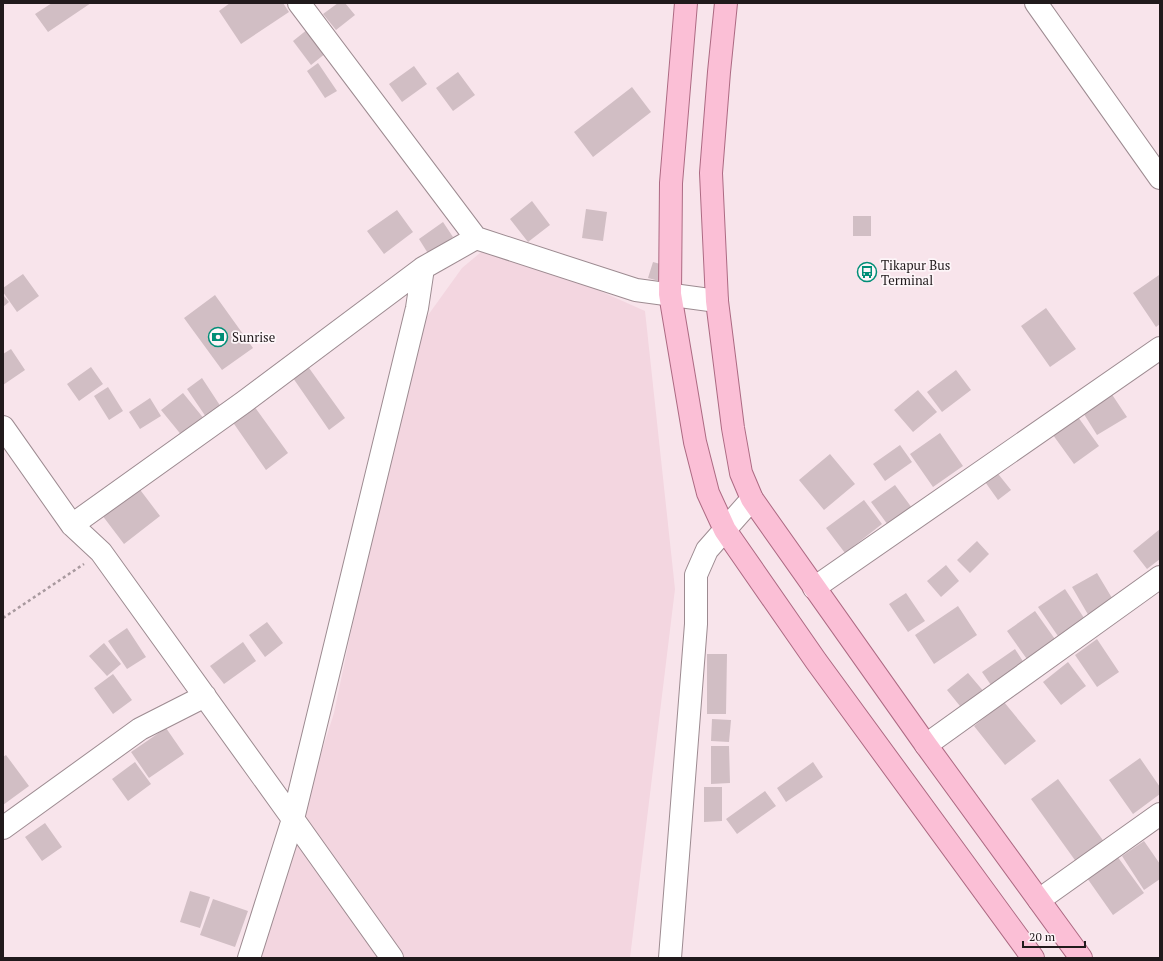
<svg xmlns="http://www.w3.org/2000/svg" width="1163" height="961" viewBox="0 0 1163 961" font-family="'PT Serif',serif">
	<rect width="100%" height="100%" fill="#f8e4eb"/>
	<path fill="#f3d6e0" d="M492,243L645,311L675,589L630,958H256L334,713L413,336L462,268Z"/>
	<path fill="#d1bec4" d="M52,3H91L48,32L35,14Z
		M230,3H283L289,12L241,44L219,11Z
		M338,3H345L355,15L336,30L323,14Z
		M308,29L326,53L311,65L293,41Z
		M318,63L337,91L325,98L307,71Z
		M414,66L427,84L402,102L389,84Z
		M458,72L475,95L453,111L436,88Z
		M632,87L651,112L593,157L574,132Z
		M532,201L550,225L528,242L510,219Z
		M586,209L607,212L603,241L582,238Z
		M397,210L413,232L384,254L367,231Z
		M853,216H871V236H853Z
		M443,222L453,237L429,255L419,239Z
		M653,262L675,268L670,284L648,278Z
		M23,274L39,296L17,312L3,292V288Z
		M1159,275L1160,277V324L1156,327L1133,293Z
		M3,295L9,302L3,307Z
		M215,295L253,348L222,370L184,318Z
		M1046,308L1076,349L1050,367L1021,326Z
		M11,349L25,370L3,385V354Z
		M91,367L103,384L79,401L67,384Z
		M309,368L345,418L329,430L293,378Z
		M956,370L971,390L942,412L927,392Z
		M202,378L221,407L206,417L187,389Z
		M108,387L123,411L109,420L94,396Z
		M918,390L937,412L913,432L894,410Z
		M183,393L205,420L183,437L161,410Z
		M1111,393L1127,417L1097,435L1082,411Z
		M150,398L161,416L140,429L129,412Z
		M254,406L288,453L266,470L232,421Z
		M1078,417L1099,446L1074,464L1053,435Z
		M940,433L963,466L933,487L910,454Z
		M900,445L912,462L885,481L873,464Z
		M830,454L855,484L824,510L799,480Z
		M995,470L1011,490L998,500L983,479Z
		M895,485L912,508L888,525L871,502Z
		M138,487L160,516L124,544L102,515Z
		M864,500L882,524L845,553L826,528Z
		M1160,529V559L1147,569L1133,551Z
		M977,541L989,554L970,573L957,560Z
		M946,565L959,581L941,597L927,581Z
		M1097,573L1115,603L1090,618L1072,587Z
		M1065,589L1086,621L1060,639L1038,607Z
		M906,593L925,621L908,632L889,604Z
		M958,606L977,635L934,664L915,635Z
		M1035,611L1057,642L1029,662L1007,631Z
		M267,622L283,643L265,657L249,635Z
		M127,628L146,657L127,669L108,641Z
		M1097,639L1119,672L1097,687L1075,655Z
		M243,642L256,661L224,684L210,666Z
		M104,643L121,664L107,676L89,656Z
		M1015,649L1026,666L993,688L982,672Z
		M707,654H727L726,714H707Z
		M1068,662L1086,686L1061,705L1043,682Z
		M968,673L985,693L964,711L947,690Z
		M113,674L132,700L113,714L94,688Z
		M1004,702L1036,741L1005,765L974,726Z
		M712,719L731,720L729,742L711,741Z
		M166,728L184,754L149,778L131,752Z
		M711,746H729L730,783L711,784Z
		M6,755L29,786L3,805V757Z
		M1140,758L1160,787V794L1133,814L1109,780Z
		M135,762L151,784L128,801L112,779Z
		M813,762L823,777L786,802L777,788Z
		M1058,779L1105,843L1077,863L1031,799Z
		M704,787H722V821L704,822Z
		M765,791L776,806L737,834L726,819Z
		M45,823L62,847L42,861L25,837Z
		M1144,841L1160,864V879L1144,890L1122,856Z
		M1117,856L1144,893L1113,915L1087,878Z
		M190,891L210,897L200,928L180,922Z
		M213,899L248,911L235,947L200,935Z"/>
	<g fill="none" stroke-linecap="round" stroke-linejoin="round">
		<g stroke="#9d8b91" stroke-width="24">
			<path id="minor" d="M299,3L476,238
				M1036,3L1160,178
				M3,427L72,525L101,552L293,819L392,958
				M72,525L244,402L423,268L476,238L636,290L717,301
				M814,588L1160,348
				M926,745L1160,577
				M3,828L140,729L205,696
				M1039,900L1160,814
				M249,958L293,819L417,308L423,268
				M670,958L696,624V575L707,550L752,499"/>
		</g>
		<g stroke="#ad6a83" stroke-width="24">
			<path id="major" d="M686,3L671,183L670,294L695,442L708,493L725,530L816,661L1033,958
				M726,3L719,72L711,173L717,301L733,428L741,473L752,499L926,745L1081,958"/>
		</g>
		<path stroke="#a8999e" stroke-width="2.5" stroke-dasharray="3 3" stroke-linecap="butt" d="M3,618L84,564"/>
		<use href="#minor" stroke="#fff" stroke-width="22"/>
		<use href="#major" stroke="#fbbfd6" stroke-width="22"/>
	</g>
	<defs>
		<g id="bus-ring" transform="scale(1)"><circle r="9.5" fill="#fdf5f8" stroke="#008e77" stroke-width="1.5"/><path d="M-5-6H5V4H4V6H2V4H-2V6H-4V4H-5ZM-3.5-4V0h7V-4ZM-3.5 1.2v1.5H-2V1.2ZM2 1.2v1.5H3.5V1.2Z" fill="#008e77"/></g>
		<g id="bank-ring" transform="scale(1)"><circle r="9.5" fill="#fdf5f8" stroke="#008e77" stroke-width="1.5"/><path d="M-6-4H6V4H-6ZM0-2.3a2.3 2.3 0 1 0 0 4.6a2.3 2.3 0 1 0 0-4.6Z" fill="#008e77"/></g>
	</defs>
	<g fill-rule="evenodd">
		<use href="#bus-ring" x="867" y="272"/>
		<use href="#bank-ring" x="218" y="337"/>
	</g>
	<g text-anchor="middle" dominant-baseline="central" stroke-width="3.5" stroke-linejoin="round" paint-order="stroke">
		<g font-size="13" fill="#211a1c" stroke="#fdf5f8" text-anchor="start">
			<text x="881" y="265">Tikapur Bus<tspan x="881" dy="15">Terminal</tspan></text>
			<text x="232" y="337">Sunrise</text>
		</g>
	</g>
	<rect width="1163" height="961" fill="none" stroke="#211a1c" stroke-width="8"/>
	<path d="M1023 941v6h62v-6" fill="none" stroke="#211a1c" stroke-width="2"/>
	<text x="1029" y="941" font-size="12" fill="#211a1c" stroke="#fdf5f8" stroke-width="3" paint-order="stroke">20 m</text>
</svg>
